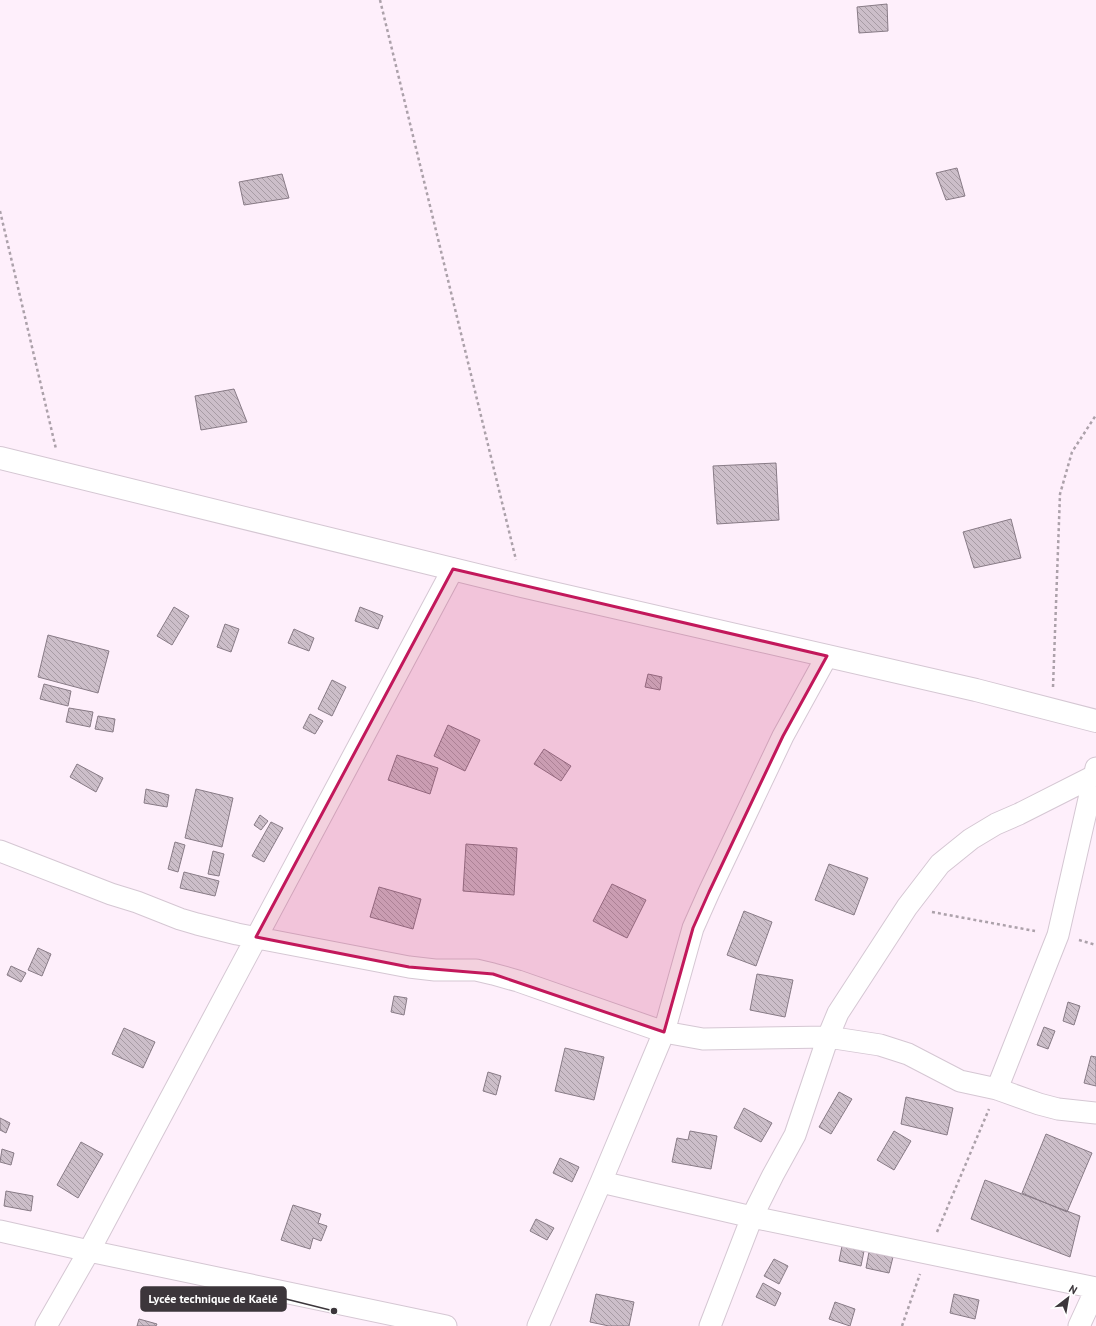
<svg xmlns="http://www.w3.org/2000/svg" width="1096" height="1326" viewBox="0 0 1096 1326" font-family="'PT Sans',sans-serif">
	<defs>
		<pattern id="building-back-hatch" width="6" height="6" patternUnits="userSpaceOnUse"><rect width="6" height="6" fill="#ccbec9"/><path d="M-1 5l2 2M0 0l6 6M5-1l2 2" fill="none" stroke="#a79ba4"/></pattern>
	</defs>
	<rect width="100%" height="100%" fill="#feeffb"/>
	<path fill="url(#building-back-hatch)" stroke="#887b86" d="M887,4L888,31L859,33L857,7Z
		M957,168L965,196L946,200L936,173Z
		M282,174L289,198L244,205L239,182Z
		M234,389L247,422L201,430L195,396Z
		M776,463L779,520L717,524L713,466Z
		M1011,519L1021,558L974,568L963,532Z
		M174,607L189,616L172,645L157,636Z
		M360,607L383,616L378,629L355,621Z
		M225,624L239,629L231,652L217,647Z
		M294,629L314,638L309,651L288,643Z
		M48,635L109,651L98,693L38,677Z
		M648,674L662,677L660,690L645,687Z
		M332,680L346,687L332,716L318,709Z
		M44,684L71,691L68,706L40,699Z
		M69,708L93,712L90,727L66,722Z
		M310,714L323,721L315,734L303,728Z
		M98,716L115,719L113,732L95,729Z
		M448,725L480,740L465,771L434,756Z
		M544,749L571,766L561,781L534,764Z
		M397,755L438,768L430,794L388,780Z
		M77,764L103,778L96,792L70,777Z
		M146,789L169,795L167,807L144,803Z
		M196,789L233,798L222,847L185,838Z
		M260,815L268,821L261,830L254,825Z
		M271,822L283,828L264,862L252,856Z
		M175,842L185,845L178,872L168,869Z
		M466,844L517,848L514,895L463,891Z
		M213,851L224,854L219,876L208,874Z
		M829,864L868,878L854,915L815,900Z
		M184,872L219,881L215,896L180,888Z
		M612,884L646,900L627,938L593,921Z
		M379,887L421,899L413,929L370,917Z
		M744,911L772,922L756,966L727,955Z
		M38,948L51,954L42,976L28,970Z
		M11,966L26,973L21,982L7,975Z
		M757,974L793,980L785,1017L750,1010Z
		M394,996L407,998L404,1015L391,1012Z
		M1068,1002L1080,1006L1074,1025L1063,1021Z
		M1044,1027L1055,1031L1048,1049L1037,1045Z
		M124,1028L155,1042L143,1068L112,1054Z
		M565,1048L604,1057L594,1100L555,1091Z
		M1091,1056L1096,1057V1086L1084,1083Z
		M488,1072L501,1076L496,1095L483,1091Z
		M839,1092L852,1099L831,1134L819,1127Z
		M906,1097L953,1108L947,1135L901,1124Z
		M744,1108L772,1123L761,1142L734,1128Z
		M0,1118L10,1123L6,1133L0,1130Z
		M690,1131L717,1136L711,1169L672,1162L677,1138L688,1140Z
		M894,1131L911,1141L894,1170L877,1160Z
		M1046,1134L1092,1153L1067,1212L1022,1193Z
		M81,1142L103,1154L78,1198L57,1185Z
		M2,1149L14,1153L11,1165L0,1162Z
		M560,1158L579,1167L572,1182L553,1173Z
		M985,1180L1080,1216L1070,1257L971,1219Z
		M6,1191L33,1196L31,1211L4,1206Z
		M293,1205L321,1214L318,1223L327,1226L321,1241L313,1238L310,1249L281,1240Z
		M536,1219L554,1228L547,1240L530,1231Z
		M842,1246L864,1251L861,1266L839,1261Z
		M869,1252L893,1257L889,1273L866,1268Z
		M774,1259L788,1266L779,1284L764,1276Z
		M763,1283L781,1293L775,1306L756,1297Z
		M596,1294L634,1302L629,1326H609L590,1322Z
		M954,1294L979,1300L975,1319L950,1313Z
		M835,1302L855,1309L850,1326L829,1319Z
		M139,1319L157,1324L156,1326H137Z"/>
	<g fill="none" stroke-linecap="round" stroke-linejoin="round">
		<g stroke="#d5c7d3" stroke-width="23">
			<path id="minor" d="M0,851L111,894L137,902L180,919L197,924L237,934L409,967L435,970H476L493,974L518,981L664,1032L703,1039L828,1037L880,1045L908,1054L960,1081L997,1089L1039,1104L1058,1109L1096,1113
				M997,1089L1058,935L1096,768
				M601,1182L752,1217L1096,1288
				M0,1231L89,1251L446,1326
				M46,1326L89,1251L453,569
				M538,1326L601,1182L664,1032L693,928L709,892L783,736L827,656
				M710,1326L752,1217L773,1175L795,1135L828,1037L838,1013L907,907L940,864L971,839L996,824L1019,814L1094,776
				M1079,1326L1096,1289"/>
		</g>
		<g stroke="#d5c7d3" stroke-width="24">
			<path id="tertiary" d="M0,458L522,586L976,690L1096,721"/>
		</g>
		<path stroke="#aca1aa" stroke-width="2.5" stroke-dasharray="3 3" stroke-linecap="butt" d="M380,0L516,560
			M0,211L56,449
			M1053,687L1060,494L1072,452L1096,415
			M932,912L1035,931
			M1079,940L1096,945
			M937,1232L989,1109
			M902,1326L920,1274"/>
		<use href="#minor" stroke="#fff" stroke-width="21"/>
		<use href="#tertiary" stroke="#fff" stroke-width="22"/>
	</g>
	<path fill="#c2185b" fill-opacity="0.2" stroke="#c2185b" stroke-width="3" stroke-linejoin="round" d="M453,569L827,656L783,736L709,892L693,928L664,1032L493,974L409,967L256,937Z"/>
	<path fill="none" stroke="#3c363b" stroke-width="1.5" d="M334 1311L286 1299"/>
	<circle fill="#3c363b" stroke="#fff" stroke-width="1.5" cx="334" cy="1311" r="4"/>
	<rect fill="#3c363b" stroke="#3c363b" stroke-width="1.5" x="141" y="1287" width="145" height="24" rx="4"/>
	<g font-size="12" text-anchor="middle" font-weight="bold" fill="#fff">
		<text x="213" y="1303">Lycée technique de Kaélé</text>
	</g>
	<g transform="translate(1068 1298) rotate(31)" stroke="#ffffff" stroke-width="3" paint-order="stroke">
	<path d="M0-3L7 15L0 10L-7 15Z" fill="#3c363b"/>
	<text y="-6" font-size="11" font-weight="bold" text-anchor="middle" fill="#3c363b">N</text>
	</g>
</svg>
